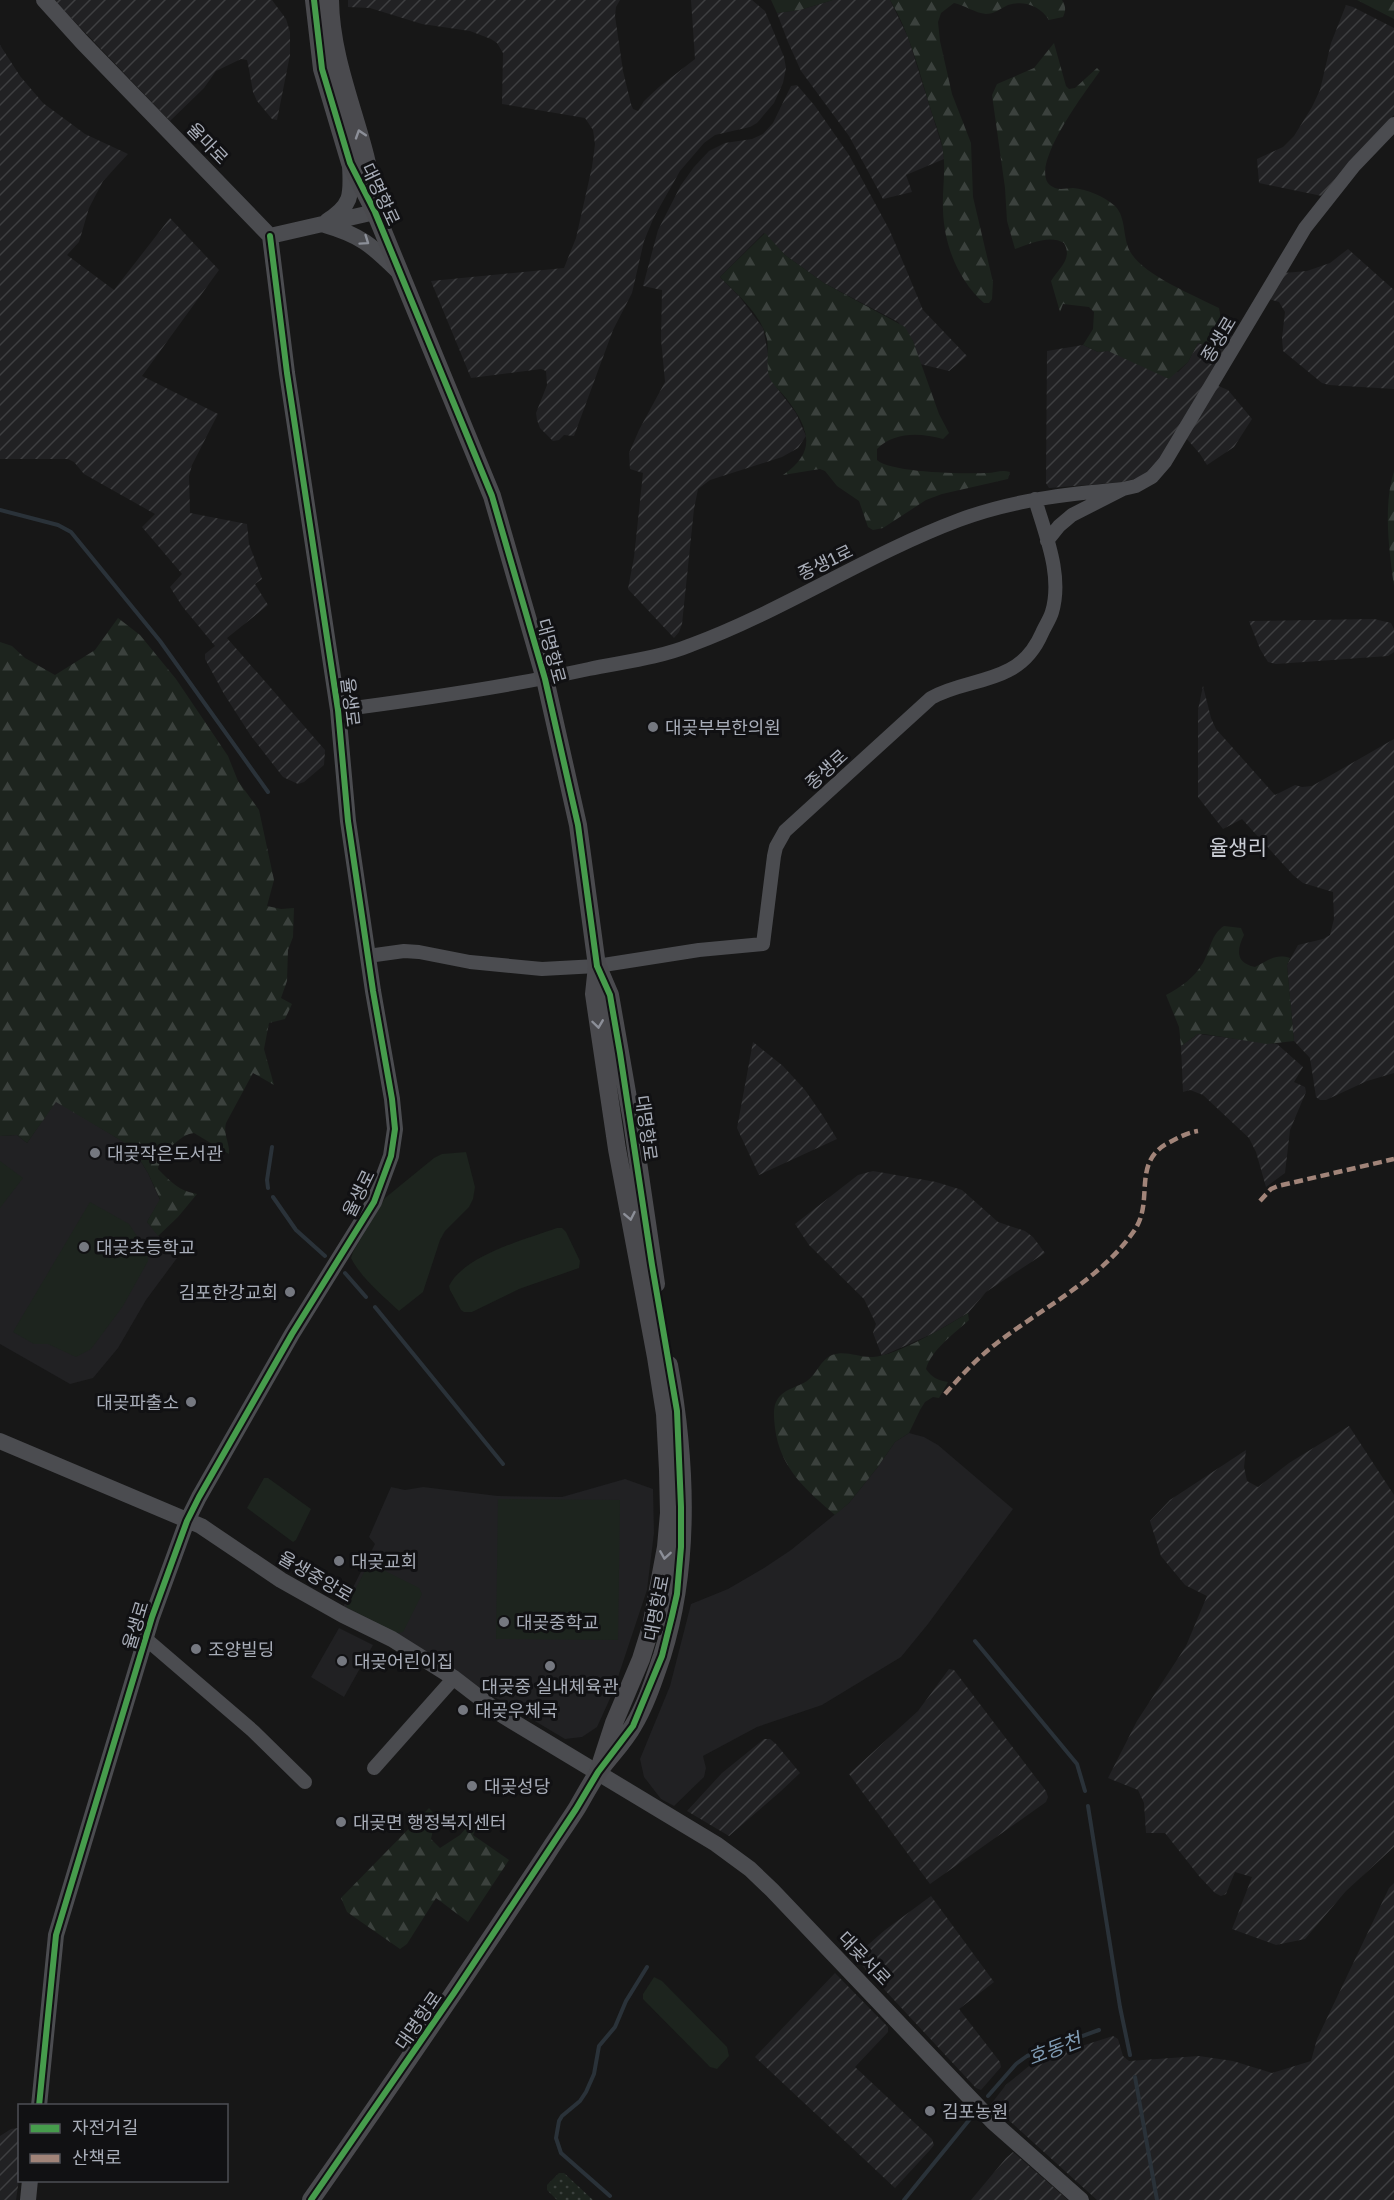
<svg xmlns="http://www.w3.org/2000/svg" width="1394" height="2200" viewBox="0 0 1394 2200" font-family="'Golos Text','Noto Sans KR',sans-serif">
	<defs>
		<pattern id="industrial-furrows" width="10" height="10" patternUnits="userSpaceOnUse" patternTransform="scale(1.5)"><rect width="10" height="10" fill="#212123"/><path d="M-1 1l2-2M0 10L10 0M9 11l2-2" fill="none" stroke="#3e3f41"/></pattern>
		<pattern id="grass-dots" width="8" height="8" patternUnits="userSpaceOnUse" patternTransform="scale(1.5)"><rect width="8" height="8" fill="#1d241e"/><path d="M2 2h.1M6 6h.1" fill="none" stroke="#3b413d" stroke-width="1.8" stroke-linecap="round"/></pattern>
		<pattern id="forest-firs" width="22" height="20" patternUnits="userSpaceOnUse" patternTransform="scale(1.5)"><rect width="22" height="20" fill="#1d241e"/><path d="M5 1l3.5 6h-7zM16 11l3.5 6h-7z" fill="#3b413d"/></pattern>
	</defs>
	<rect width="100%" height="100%" fill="#171717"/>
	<path fill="#212123" d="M56,1101L132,1147L148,1173L160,1200L147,1222L177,1258L146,1300L118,1348L93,1378L70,1384L0,1344V1136L17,1135L27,1143Z
		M909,1433L924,1437L938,1445L1013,1509L928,1624L901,1657L822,1705L757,1727L703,1756L706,1768L704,1777L674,1806L661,1799L644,1777L640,1759L670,1686L691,1604L728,1589L764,1568L791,1550L849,1503L877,1468L895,1442Z
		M625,1479L653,1489L654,1533L647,1590L613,1692L597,1727L582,1737L565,1739L343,1607L375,1544L369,1537L391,1487L405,1490L423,1487L498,1496L562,1497Z
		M339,1628L373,1645L344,1697L311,1677Z"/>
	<path fill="url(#industrial-furrows)" d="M54,0H272L286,19L290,32V55L277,120L272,119L257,101L253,92L248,64L247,60L241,59L216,71L204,88L170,121Z
		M348,0H620L616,7L615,16L623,71L631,104L633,109L638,111L644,101L659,87L695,59L691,0H752L765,11L784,57L786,68L783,83L774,103L757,123L750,127L715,135L704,143L680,171L654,217L644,241L632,293L613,330L574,436L564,435L559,440L553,441L540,428L537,420L536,413L547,385L546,371L541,369L471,378L431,281L564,268L576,238L592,167L595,144L593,130L585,118L502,104L503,53L497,43L491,39L470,31L422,24L370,8L348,7Z
		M833,0H890L908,37L943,149L944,159L906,175L912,192L883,199L849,136L801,71L788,42L777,13L800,10Z
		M1346,5L1353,7L1394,28V115L1342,170L1322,196L1259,183L1257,159L1283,147L1294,136L1312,107L1320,90L1331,43Z
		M0,45L20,76L43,103L85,134L128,154L103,181L89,208L79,242L67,255L114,290L170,218L219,270L142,376L218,414L192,465L189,476L190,513L247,524L249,544L262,579L255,584L268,605L227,638L325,750L324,765L304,782L298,784L283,777L251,736L224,694L205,659V654L215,646L182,606L170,587L182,574L142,527L155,514L84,474L74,462L68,459H0Z
		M797,85L815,106L849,155L890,231L923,310L967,356L949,371L920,364L913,341L898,322L824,283L785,255L764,233L720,277L739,296L763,328L774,384L796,413L806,436L798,448L782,457L710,480L698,489L694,509L682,624L679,632L674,638L628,589L634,557L643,473L630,469L629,453L639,430L665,382L661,339L662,290L643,286L658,230L681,185L694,167L709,151L725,143L752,139L763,134L773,123L791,86Z
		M1348,249L1394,290V389L1329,385L1322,383L1283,351L1282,338L1285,312L1279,302L1269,299L1284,273L1307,271L1330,263Z
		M1218,328L1236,338L1154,468L1140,477L1123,482L1049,488L1046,483L1047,351L1083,345L1098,352L1108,351L1178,372L1188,362L1198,343L1207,346Z
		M1216,385L1228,390L1252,419L1234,447L1207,465L1200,454L1186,438Z
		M1374,619L1391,623L1394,629V652L1388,656L1276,664L1268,662L1260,649L1249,621Z
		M1203,686L1211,718L1216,729L1275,795L1295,785L1302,787L1312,786L1394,739V1073L1367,1081L1326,1100H1320L1316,1097L1310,1058L1294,1041L1287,965L1298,945L1323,939L1330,935L1334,919L1333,892L1303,883L1293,875L1242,819L1223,829L1198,797V710Z
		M1198,1034L1277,1044L1303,1067L1294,1082L1305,1087L1306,1092L1290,1130L1285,1173L1266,1187L1256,1152L1249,1138L1203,1095L1190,1090L1183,1092L1181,1046Z
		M753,1042L783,1066L805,1090L823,1116L837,1139L759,1175L737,1128Z
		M873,1171L936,1182L962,1190L998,1222L1025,1231L1033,1237L1045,1253L986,1292L968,1313L932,1334L882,1356L873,1333L876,1324L864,1299L809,1245L795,1224L858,1175Z
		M1349,1426L1394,1495V1847L1346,1891L1305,1939L1276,1945L1232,1929L1252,1877L1235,1872L1226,1894L1221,1896L1215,1893L1199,1876L1165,1833H1146L1144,1803L1138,1790L1108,1778L1137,1721L1186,1646L1207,1596L1185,1585L1161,1556L1150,1521L1170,1500L1246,1450L1244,1467L1247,1481L1258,1487L1289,1463Z
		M949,1669L954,1670L1046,1791L1048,1797L1046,1802L930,1884L849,1774L918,1711Z
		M764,1739H770L776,1744L800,1773L781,1791L729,1836L687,1811L722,1773Z
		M1394,1883V2200H1097L991,2104L1006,2085L1029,2066L1044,2058L1113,2036L1118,2039L1123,2056L1129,2061L1199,2056L1233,2061L1272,2073L1311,2061L1317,2039L1389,1888Z
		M931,1896L994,1982L959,2009L1000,2062L1001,2067L981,2090L976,2088L854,1957L885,1930Z
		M835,1973L888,2027V2032L855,2067L932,2139L934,2145L930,2150L895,2188L755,2057Z
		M18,2128L20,2130V2172L16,2200H0V2136L11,2129Z
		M1013,2152L1068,2200H971L1006,2158Z"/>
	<path fill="url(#grass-dots)" d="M559,2173H564L593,2200H557L547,2190V2185Z"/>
	<path fill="url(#forest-firs)" d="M771,0H833L800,10L777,13Z
		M890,0H1062C1066,7 1066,10 1063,17L1049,20C1040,6 1024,0 1008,5C1000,9 994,14 986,14C975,13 964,5 954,3L941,13L938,22L940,41L952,94L971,143L973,197L993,282L992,299L989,303H984C958,280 944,245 943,210C942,190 946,171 943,151C941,136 934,121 930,107C919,71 910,33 890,0Z
		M1357,0H1394V19Z
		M1054,43L1066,86L1069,89L1075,88L1097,68L1100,71C1089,87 1020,176 1055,188C1061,190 1067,188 1073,188C1087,189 1105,197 1115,206C1127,218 1122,239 1131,253C1144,275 1195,296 1219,308C1223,323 1215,333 1207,346L1198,343L1188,362L1169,379L1108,351L1098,352L1083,345L1093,329L1094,312L1089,307L1063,304L1060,312L1051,281C1059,268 1073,259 1064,243C1050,234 1029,244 1015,249L1007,221L1005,188L992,95L997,84L1034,68Z
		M765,233L785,255L824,283L905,327L913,341L939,414L949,433L943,439C921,433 895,431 877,449V460C891,473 966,474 987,473C995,473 1002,469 1010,472L1008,479L942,494L926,500L883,528L873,530L868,527L859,501L837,486L825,471L820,469L783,475C818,451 809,428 786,398C780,390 772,385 769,376C766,364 769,351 767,339C761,314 737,294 720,277Z
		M1394,471V586C1389,550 1383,506 1394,471Z
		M118,618L140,635L176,679L228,756L238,781L259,810L274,880L267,906L281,909L294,908L293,937L288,950L287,981L281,998L292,1004L285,1019L269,1023L264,1049L274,1085L253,1073L226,1123C223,1135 230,1143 229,1154L194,1133C180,1134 160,1156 158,1169C171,1182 179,1191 197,1194L178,1217L158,1236L147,1222L160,1199L148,1173L132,1147L56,1102L27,1143L17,1135L0,1136V642L12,646L25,658L55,675L95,650Z
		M1224,926L1241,928L1244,935C1236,951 1236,963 1255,967C1268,961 1275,953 1290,958L1287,965L1294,1041L1267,1044L1204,1034H1198L1181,1046L1179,1027L1166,995C1181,987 1194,978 1203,963C1210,951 1211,934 1224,926Z
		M968,1313L969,1320C955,1333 931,1350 926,1369C932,1378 938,1380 948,1382L939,1398L933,1397L925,1402L920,1410L909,1433L895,1442L877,1468L849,1503L835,1515C806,1490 780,1468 775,1428C774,1417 772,1406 779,1397C787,1388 798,1387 807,1381C817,1374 820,1360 832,1355C846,1350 859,1358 873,1357C896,1356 947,1326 968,1313Z
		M429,1808L436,1816L431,1839L440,1848L460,1835L474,1819H480L473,1835L509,1860L468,1922L436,1898L407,1944L400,1949L347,1912L341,1898Z"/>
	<path fill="#1d241e" d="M466,1152L475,1187L473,1199L469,1207L445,1231L440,1240L423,1292L399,1311C382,1295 362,1279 351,1258L353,1252L385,1198L434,1158L442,1154Z
		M0,1161L23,1178L0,1208Z
		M90,1202L129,1224L148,1253V1261L123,1306L91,1349L76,1357L48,1344H34L13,1332Z
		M557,1228H562L566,1232L580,1261L579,1268L519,1289L472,1312H464L461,1310L450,1290L449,1286C464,1255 527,1239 557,1228Z
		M264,1478H268L311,1509L296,1540L293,1542L247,1508Z
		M498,1499L620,1500L618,1640L496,1639Z
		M369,1563L419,1588L422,1594L403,1632L397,1633L346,1607Z
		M654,1977L662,1981L727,2047L729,2056L717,2069L710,2067L643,1999V1994Z"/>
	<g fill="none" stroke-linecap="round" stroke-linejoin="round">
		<path stroke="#2a3239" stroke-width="4" d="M0,510L58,525L71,532L160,641L268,792
			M268,1188L267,1180L272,1147
			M273,1197L296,1230L325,1256
			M345,1273L366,1297
			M375,1307L503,1464
			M975,1641L1077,1764L1085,1791
			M1088,1806L1120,2007L1130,2055
			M1135,2077L1157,2200
			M988,2096L1016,2064L1027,2056L1099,2030
			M610,2196L561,2153L556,2138L559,2121L562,2116L580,2101L586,2092L594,2074L599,2046L615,2027L626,2001L647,1967
			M904,2200L974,2114"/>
		<path stroke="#4b4c50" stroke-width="14" d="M1047,541L1059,526L1072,515L1123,489L1136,486L1152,477L1165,462L1305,228L1354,166L1394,124
			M338,710C423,699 506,687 589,669C623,662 659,658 691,645C783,611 866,555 959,520C1012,500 1067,494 1123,489
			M368,956L404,951L419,952L470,962L542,969L597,966L699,950L763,944L774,856L776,847L785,831L931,698C955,684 985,683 1009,670C1025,662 1035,649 1042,633C1045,626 1050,619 1052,612C1063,575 1045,534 1035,499
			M146,1639L253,1731L305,1782
			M374,1768L454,1678"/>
		<path stroke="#4b4c50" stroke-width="16" d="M44,0L82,42L270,236
			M327,221C354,204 351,193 350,164
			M325,225C363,236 372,246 400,273
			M270,236L375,212
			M0,1441L201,1526L281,1580L343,1615L392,1639L454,1678L502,1715L716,1844L750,1869L772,1890L993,2122L1081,2200
			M39,2106L56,1935L152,1617L187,1521L199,1497L292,1334L374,1202L391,1156L395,1129L392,1099L373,991L348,821L338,710L287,373L270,236
			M28,2200L30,2180"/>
		<path stroke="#4a4a4e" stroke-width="18" d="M314,0L322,69L350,163L375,212L492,496L545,679L578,825L597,966L594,994L599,1028L617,1149L656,1357L665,1414L668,1470L669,1513L666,1547L651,1627L641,1659L614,1723L598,1772
			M330,0C331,70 366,133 374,201
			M598,967L610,995L632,1121L656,1284
			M311,2200C391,2086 469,1971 546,1855C556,1839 567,1824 577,1808C584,1796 591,1783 599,1771C610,1756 624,1742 633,1726C646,1705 654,1679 662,1656C691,1563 686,1459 669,1365"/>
		<path stroke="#a18479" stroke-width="4.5" stroke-dasharray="9 4.5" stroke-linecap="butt" d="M1260,1201L1271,1189L1278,1186L1394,1159
			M945,1394C961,1376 977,1358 997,1343C1042,1308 1100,1280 1134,1231C1155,1201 1131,1163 1168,1143C1178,1138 1186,1133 1198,1131"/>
		<g stroke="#111113" stroke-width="10">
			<path id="cycleway" d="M39,2106L56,1935L152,1617L187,1521L199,1497L292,1334L374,1202L391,1156L395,1129L392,1099L373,991L348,821L338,710L287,373L270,236
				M311,2200L454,1993L576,1809L598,1772L633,1726L662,1656L672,1616L677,1594L681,1547V1507L677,1411L652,1265L620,1053L610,995L597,966L578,825L545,679L492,496L375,212L350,163L322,69L314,0"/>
		</g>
		<use href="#cycleway" stroke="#469c4c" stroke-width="6"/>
	</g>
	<defs><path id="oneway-chevron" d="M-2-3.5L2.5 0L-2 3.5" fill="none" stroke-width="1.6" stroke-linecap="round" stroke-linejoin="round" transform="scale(1.5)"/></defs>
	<g stroke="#8c8f98">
		<use href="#oneway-chevron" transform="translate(360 134) rotate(-108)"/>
		<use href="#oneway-chevron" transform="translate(598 1024) rotate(82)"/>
		<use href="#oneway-chevron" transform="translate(630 1216) rotate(79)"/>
		<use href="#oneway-chevron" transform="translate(665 1555) rotate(99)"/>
	</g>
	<use stroke="#8c9099" href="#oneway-chevron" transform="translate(365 241) rotate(35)"/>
	<g fill="#757880" stroke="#111113" stroke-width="2">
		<circle cx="653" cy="727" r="6"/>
		<circle cx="95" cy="1153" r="6"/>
		<circle cx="84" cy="1247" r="6"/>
		<circle cx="290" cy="1292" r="6"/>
		<circle cx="191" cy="1402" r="6"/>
		<circle cx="339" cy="1561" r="6"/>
		<circle cx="504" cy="1622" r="6"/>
		<circle cx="196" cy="1649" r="6"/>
		<circle cx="342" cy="1661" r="6"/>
		<circle cx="550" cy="1666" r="6"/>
		<circle cx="463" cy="1710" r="6"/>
		<circle cx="472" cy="1786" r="6"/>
		<circle cx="341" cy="1822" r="6"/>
		<circle cx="930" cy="2111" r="6"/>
	</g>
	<g text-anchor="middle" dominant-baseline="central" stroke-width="6" stroke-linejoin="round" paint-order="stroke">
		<g font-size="18" fill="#a8adb8" stroke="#111113">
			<text transform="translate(208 143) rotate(46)">율마로</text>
			<text transform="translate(381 194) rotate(65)">대명항로</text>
			<text transform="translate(1218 339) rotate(-59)">종생로</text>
			<text transform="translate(825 562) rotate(-26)">종생1로</text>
			<text transform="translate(552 651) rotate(75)">대명항로</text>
			<text transform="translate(351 702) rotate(83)">율생로</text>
			<text transform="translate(826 769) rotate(-42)">종생로</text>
			<text transform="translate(647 1128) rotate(82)">대명항로</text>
			<text transform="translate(358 1193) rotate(-64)">율생로</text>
			<text transform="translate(316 1576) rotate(30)">율생중앙로</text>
			<text transform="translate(656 1608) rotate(-79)">대명항로</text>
			<text transform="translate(135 1625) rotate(-73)">율생로</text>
			<text transform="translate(865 1958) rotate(46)">대곶서로</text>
			<text transform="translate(418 2020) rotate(-55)">대명항로</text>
		</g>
		<g font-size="18" fill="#a8adb8" stroke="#111113" text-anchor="start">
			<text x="665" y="727">대곶부부한의원</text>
			<text x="107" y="1153">대곶작은도서관</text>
			<text x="96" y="1247">대곶초등학교</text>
			<text x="278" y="1292" text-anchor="end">김포한강교회</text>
			<text x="179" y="1402" text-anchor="end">대곶파출소</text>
			<text x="351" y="1561">대곶교회</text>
			<text x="516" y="1622">대곶중학교</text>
			<text x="208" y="1649">조양빌딩</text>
			<text x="354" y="1661">대곶어린이집</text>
			<text x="550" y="1686" text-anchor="middle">대곶중 실내체육관</text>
			<text x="475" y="1710">대곶우체국</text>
			<text x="484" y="1786">대곶성당</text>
			<text x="353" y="1822">대곶면 행정복지센터</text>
			<text x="942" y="2111">김포농원</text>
		</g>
		<g font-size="20" font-style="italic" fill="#7f9bb3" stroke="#111113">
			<text transform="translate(1054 2048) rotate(-21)">호동천</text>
		</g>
		<g font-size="21" fill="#c9ccd4" stroke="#111113">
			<text x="1238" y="847">율생리</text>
		</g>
	</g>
	<rect x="18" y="2104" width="210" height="78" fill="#111113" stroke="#4d4f55" stroke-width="1.5"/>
	<rect x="30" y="2124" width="30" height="9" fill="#469c4c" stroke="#4d4f55" stroke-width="1.5"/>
	<text x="72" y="2134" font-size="18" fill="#a8adb8">자전거길</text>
	<rect x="30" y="2154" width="30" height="9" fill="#a18479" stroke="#4d4f55" stroke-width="1.5"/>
	<text x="72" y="2164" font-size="18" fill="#a8adb8">산책로</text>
</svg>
